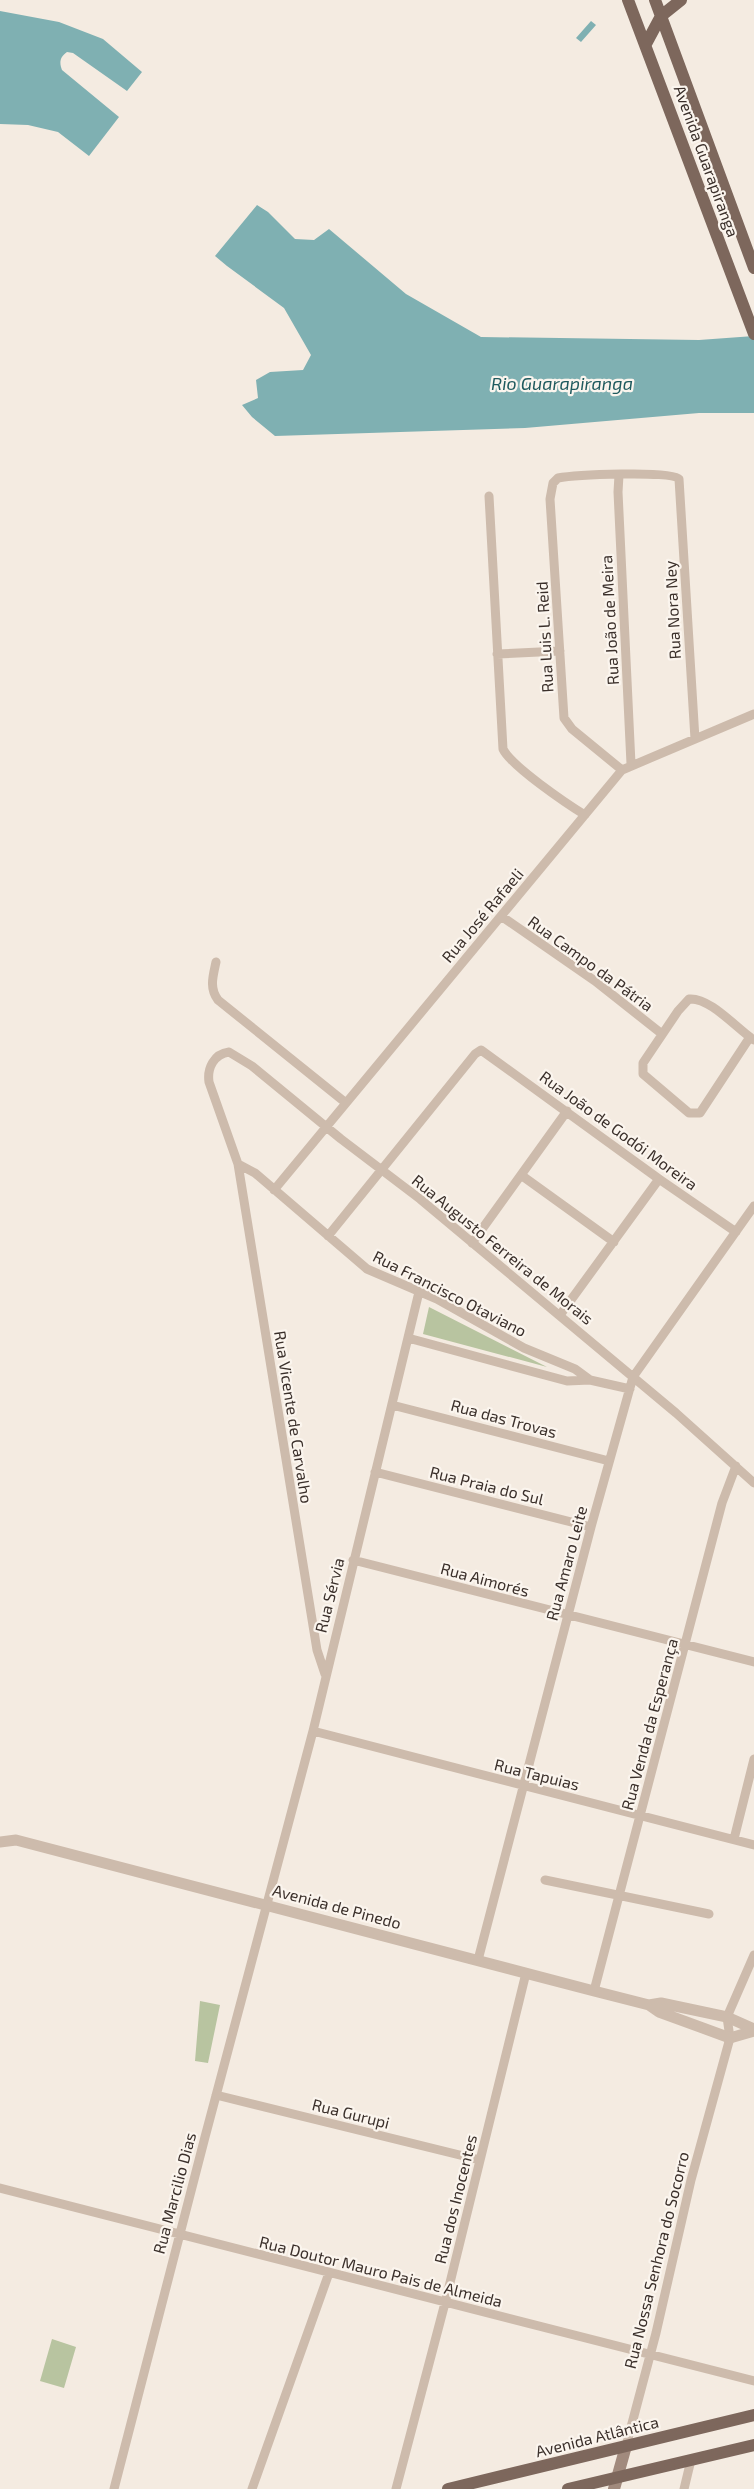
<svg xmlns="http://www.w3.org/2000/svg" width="754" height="2489" viewBox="0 0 754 2489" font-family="'Exo 2',sans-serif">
	<rect width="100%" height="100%" fill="#f4ebe1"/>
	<path fill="#b8c4a0" d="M429,1307L547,1367L423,1334Z
		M200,2001L220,2005L208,2063L195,2061Z
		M52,2339L76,2347L64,2388L40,2381Z"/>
	<path fill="#7fb0b2" d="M0,11L59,22L103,39L142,72L127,91L73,53L67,52C60,57 59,62 62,70L119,117L89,156L58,132L28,125L0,124Z
		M591,21L596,25L581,42L576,38Z
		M257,205L268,212L295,239L314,240L329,229L406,294L481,337L699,340L754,336V413H699L525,428L275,436L252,417L242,405L258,398L256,380L270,372L303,370L311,355L284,308L227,266L215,256Z"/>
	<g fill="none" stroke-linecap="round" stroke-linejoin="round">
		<path stroke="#cdbbac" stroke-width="9" d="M619,475L618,492L631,764
			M489,496L503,749C511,766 567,804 585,815
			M497,654L560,651
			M622,770L572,729L564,718L550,499L553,483L558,478C573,475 672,470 679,479L695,739
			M501,916L595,981L662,1034
			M216,962C213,976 209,988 218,1000L346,1103
			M750,1037L700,1113H689L643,1074V1063L678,1011L689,999C710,997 737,1029 754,1040
			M238,1164L317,1650L325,1674
			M521,1175L614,1242
			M274,1190L622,770L754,714
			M328,1236L475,1054L481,1050L659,1179L736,1232
			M472,1243L567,1111
			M560,1315L659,1179
			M408,1338L567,1381L590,1380
			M630,1389L590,1380L575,1369L524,1348L437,1299L367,1269L255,1173L238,1164L209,1082C207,1068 214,1054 229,1052L252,1066L341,1139L420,1199L676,1413L754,1483
			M392,1405L609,1461
			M375,1472L591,1527
			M353,1560L754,1662
			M313,1731L754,1845
			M734,1839L754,1759
			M545,1880L709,1914
			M478,1960L591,1527L633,1377L754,1206
			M594,1991L722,1503L736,1466
			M216,2095L480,2160
			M0,2188L754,2381
			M626,2446L656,2333L691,2180L730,2038L727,2017L754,1955
			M114,2489L205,2137L313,1731L419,1292
			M252,2489L329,2273
			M396,2489L445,2303L526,1973
			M684,2489L691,2460"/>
		<path stroke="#cdbbac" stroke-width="11" d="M0,1842L16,1840L594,1991L649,2005L661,2003L727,2017L754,2029
			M649,2005L659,2012L730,2038L754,2031"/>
		<path stroke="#a18a7d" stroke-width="12" d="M614,2489L626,2446"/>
		<path stroke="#7d675c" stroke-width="12" d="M628,0L754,334
			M655,0L754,268
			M646,44L661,16L681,0
			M448,2489L754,2415
			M568,2489L754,2445"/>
	</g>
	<g text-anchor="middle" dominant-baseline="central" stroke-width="4.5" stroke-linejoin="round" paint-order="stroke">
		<g font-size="16" fill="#3b302b" stroke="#fbf5ee">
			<text transform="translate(707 161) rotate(70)">Avenida Guarapiranga</text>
			<text transform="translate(672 610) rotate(-93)">Rua Nora Ney</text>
			<text transform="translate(609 620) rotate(-93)">Rua João de Meira</text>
			<text transform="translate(544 637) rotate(-93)">Rua Luis L. Reid</text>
			<text transform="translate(482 915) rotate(-50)">Rua José Rafaeli</text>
			<text transform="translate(591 963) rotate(36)">Rua Campo da Pátria</text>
			<text transform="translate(619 1130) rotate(36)">Rua João de Godói Moreira</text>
			<text transform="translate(503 1249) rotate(39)">Rua Augusto Ferreira de Morais</text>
			<text transform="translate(450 1293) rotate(27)">Rua Francisco Otaviano</text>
			<text transform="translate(294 1417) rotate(81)">Rua Vicente de Carvalho</text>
			<text transform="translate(504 1418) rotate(15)">Rua das Trovas</text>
			<text transform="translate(487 1485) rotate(14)">Rua Praia do Sul</text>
			<text transform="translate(566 1563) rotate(-75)">Rua Amaro Leite</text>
			<text transform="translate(485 1579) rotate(15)">Rua Aimorés</text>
			<text transform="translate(329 1595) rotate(-76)">Rua Sérvia</text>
			<text transform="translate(649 1724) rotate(-75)">Rua Venda da Esperança</text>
			<text transform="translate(537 1774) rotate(14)">Rua Tapuias</text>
			<text transform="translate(337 1906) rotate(15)">Avenida de Pinedo</text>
			<text transform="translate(351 2113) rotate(14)">Rua Gurupi</text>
			<text transform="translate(174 2193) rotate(-75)">Rua Marcilio Dias</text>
			<text transform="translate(455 2199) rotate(-76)">Rua dos Inocentes</text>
			<text transform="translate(656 2260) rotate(-76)">Rua Nossa Senhora do Socorro</text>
			<text transform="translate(381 2271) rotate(14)">Rua Doutor Mauro Pais de Almeida</text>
			<text transform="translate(597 2436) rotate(-14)">Avenida Atlântica</text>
		</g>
		<g font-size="18" font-style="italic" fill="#1f5a5e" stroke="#fbf5ee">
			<text x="562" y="383">Rio Guarapiranga</text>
		</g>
	</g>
</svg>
